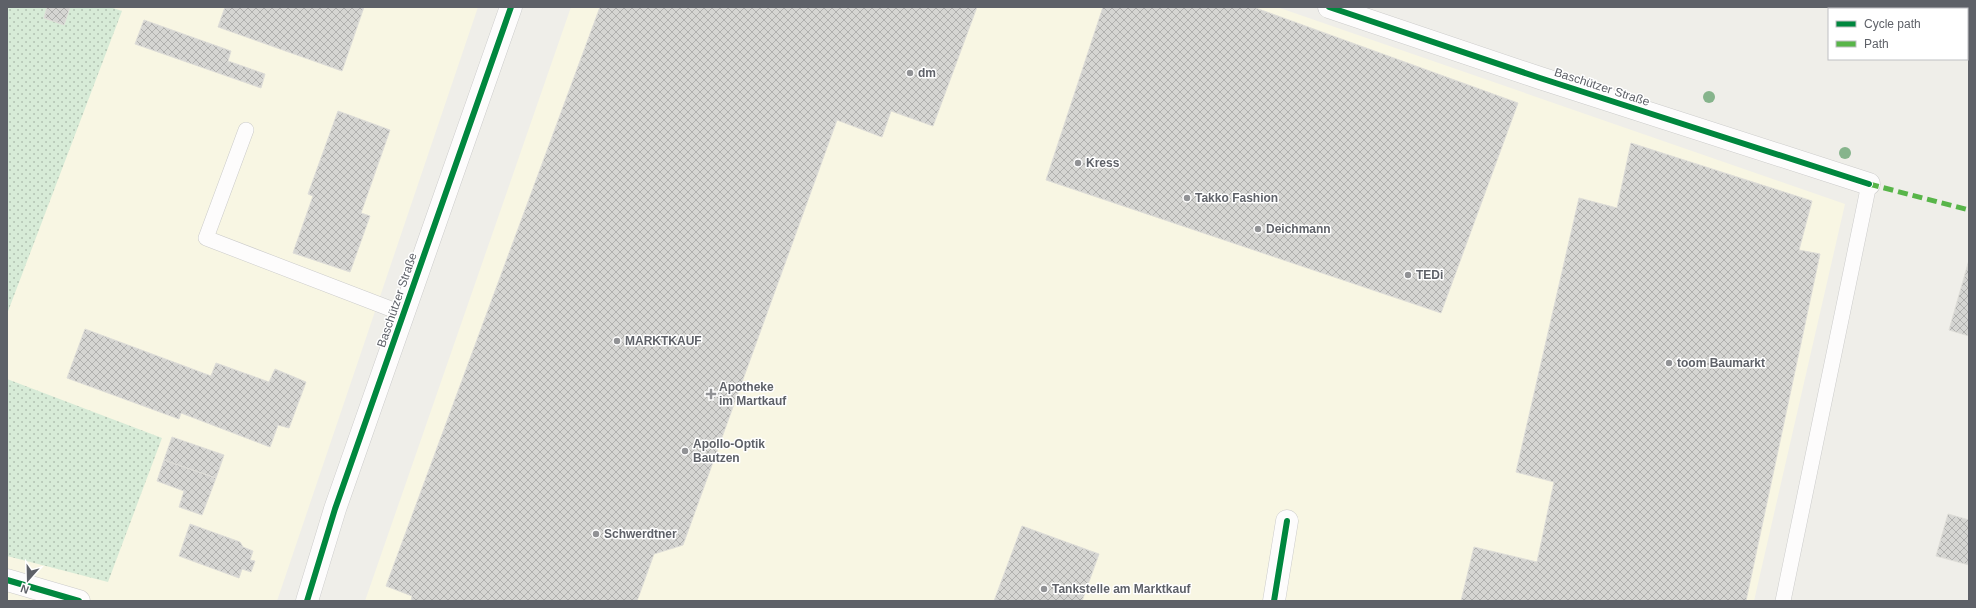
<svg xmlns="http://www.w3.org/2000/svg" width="1976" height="608" viewBox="0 0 1976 608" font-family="Arial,sans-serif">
	<defs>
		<pattern id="green-dots" width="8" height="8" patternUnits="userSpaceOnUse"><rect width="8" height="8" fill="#d7ebd7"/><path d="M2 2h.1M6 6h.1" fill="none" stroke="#b2c2b2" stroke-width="1.8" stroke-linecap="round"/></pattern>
		<pattern id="building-cross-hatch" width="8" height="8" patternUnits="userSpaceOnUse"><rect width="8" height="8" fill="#d5d5d2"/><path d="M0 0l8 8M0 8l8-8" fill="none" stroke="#b0b0ae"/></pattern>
	</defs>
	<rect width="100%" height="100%" fill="#efeee9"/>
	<path fill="#f8f6e3" d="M7,7H478L277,601H7Z
		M571,7H1277L1845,204L1754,601H365Z"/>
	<path fill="url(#green-dots)" d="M7,7H110L122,11L7,314Z
		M7,379L162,438L108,582L7,556Z"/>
	<path fill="url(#building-cross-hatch)" stroke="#deddd8" d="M47,7H70L64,25L44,18Z
		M225,7H364L342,71L218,27Z
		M600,7H977L933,126L891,111L882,137L837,120L683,545L654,554L637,601H411L412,596L386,586Z
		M1103,7H1253L1518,103L1441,313L1046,180Z
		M144,20L231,51L228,61L265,74L261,88L135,44Z
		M338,111L390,130L361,213L370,216L350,272L293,253L313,196L308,194Z
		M1631,143L1812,201L1799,250L1820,254L1746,601H1461L1474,547L1537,562L1554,482L1516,472L1579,198L1617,208Z
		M1969,260V336L1949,330Z
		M85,329L211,376L216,363L269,382L275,369L306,382L289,428L278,425L270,447L181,413L179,419L67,378Z
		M172,437L224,455L216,478L164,460Z
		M164,460L216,478L202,515L179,507L184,491L157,481Z
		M1948,514L1969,520V565L1936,556Z
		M190,524L240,542L243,547L253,551L250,560L255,561L251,572L242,569L239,578L179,556Z
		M1022,526L1099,554L1082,601H994Z"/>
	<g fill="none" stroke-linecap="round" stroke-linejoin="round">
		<g stroke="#cbcbca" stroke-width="16">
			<path id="service" d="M246,130L206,238L404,314
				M1783,601L1869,184"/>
		</g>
		<g stroke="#cbcbca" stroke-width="23">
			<path id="minor" d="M1329,7L1540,78L1869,184
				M7,580L79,601
				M307,601L335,509L511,7
				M1274,601L1287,521"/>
		</g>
		<use href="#service" stroke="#fdfcfc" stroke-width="15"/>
		<use href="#minor" stroke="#fdfcfc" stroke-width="22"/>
		<path stroke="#58b549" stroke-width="5" stroke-dasharray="10 5" stroke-linecap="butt" d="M1869,184L1969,210"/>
		<g stroke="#fff" stroke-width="8">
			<path id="cycleway" d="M1329,7L1540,78L1869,184
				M7,580L79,601
				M307,601L335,509L511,7
				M1274,601L1287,521"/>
		</g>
		<use href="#cycleway" stroke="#00873e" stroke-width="6"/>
	</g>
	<g fill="#86b48c">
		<circle cx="1709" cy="97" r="6"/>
		<circle cx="1845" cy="153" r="6"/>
	</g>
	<g fill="#919295" stroke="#fff" stroke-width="1.5">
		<circle cx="910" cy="73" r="4"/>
		<circle cx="1078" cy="163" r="4"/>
		<circle cx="1187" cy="198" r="4"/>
		<circle cx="1258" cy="229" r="4"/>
		<circle cx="1408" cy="275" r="4"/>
		<circle cx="617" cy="341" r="4"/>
		<circle cx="1669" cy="363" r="4"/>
		<path d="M709 388h4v4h4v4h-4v4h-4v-4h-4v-4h4z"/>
		<circle cx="685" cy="451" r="4"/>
		<circle cx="596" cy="534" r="4"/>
		<circle cx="1044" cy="589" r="4"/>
	</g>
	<g text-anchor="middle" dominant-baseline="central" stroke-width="3" stroke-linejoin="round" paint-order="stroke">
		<g font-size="12" font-weight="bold" fill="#5e6168" stroke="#fff" text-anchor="start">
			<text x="918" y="73">dm</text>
			<text x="1086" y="163">Kress</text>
			<text x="1195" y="198">Takko Fashion</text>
			<text x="1266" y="229">Deichmann</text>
			<text x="1416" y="275">TEDi</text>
			<text x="625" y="341">MARKTKAUF</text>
			<text x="1677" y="363">toom Baumarkt</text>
			<text x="719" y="387">Apotheke<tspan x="719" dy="14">im Martkauf</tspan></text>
			<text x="693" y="444">Apollo-Optik<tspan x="693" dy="14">Bautzen</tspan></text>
			<text x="604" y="534">Schwerdtner</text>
			<text x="1052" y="589">Tankstelle am Marktkauf</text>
		</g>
		<g font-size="12" fill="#5e6168" stroke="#fff">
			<text transform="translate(1602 87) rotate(18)">Baschützer Straße</text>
			<text transform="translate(397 300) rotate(-71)">Baschützer Straße</text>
		</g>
	</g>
	<rect width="1976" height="608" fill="none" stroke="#5e6168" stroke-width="16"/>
	<rect x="1828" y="8" width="140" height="52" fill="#ffffff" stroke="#bfc0c3"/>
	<rect x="1836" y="21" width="20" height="6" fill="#00873e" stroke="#bfc0c3"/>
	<text x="1864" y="28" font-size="12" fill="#5e6168">Cycle path</text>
	<rect x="1836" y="41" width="20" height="6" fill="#58b549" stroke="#bfc0c3"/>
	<text x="1864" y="48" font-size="12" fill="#5e6168">Path</text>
	<g transform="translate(28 580) rotate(200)" stroke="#ffffff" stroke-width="3" paint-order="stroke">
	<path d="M0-3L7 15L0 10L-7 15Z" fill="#5e6168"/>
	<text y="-6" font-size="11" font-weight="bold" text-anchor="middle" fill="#5e6168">N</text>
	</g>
</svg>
